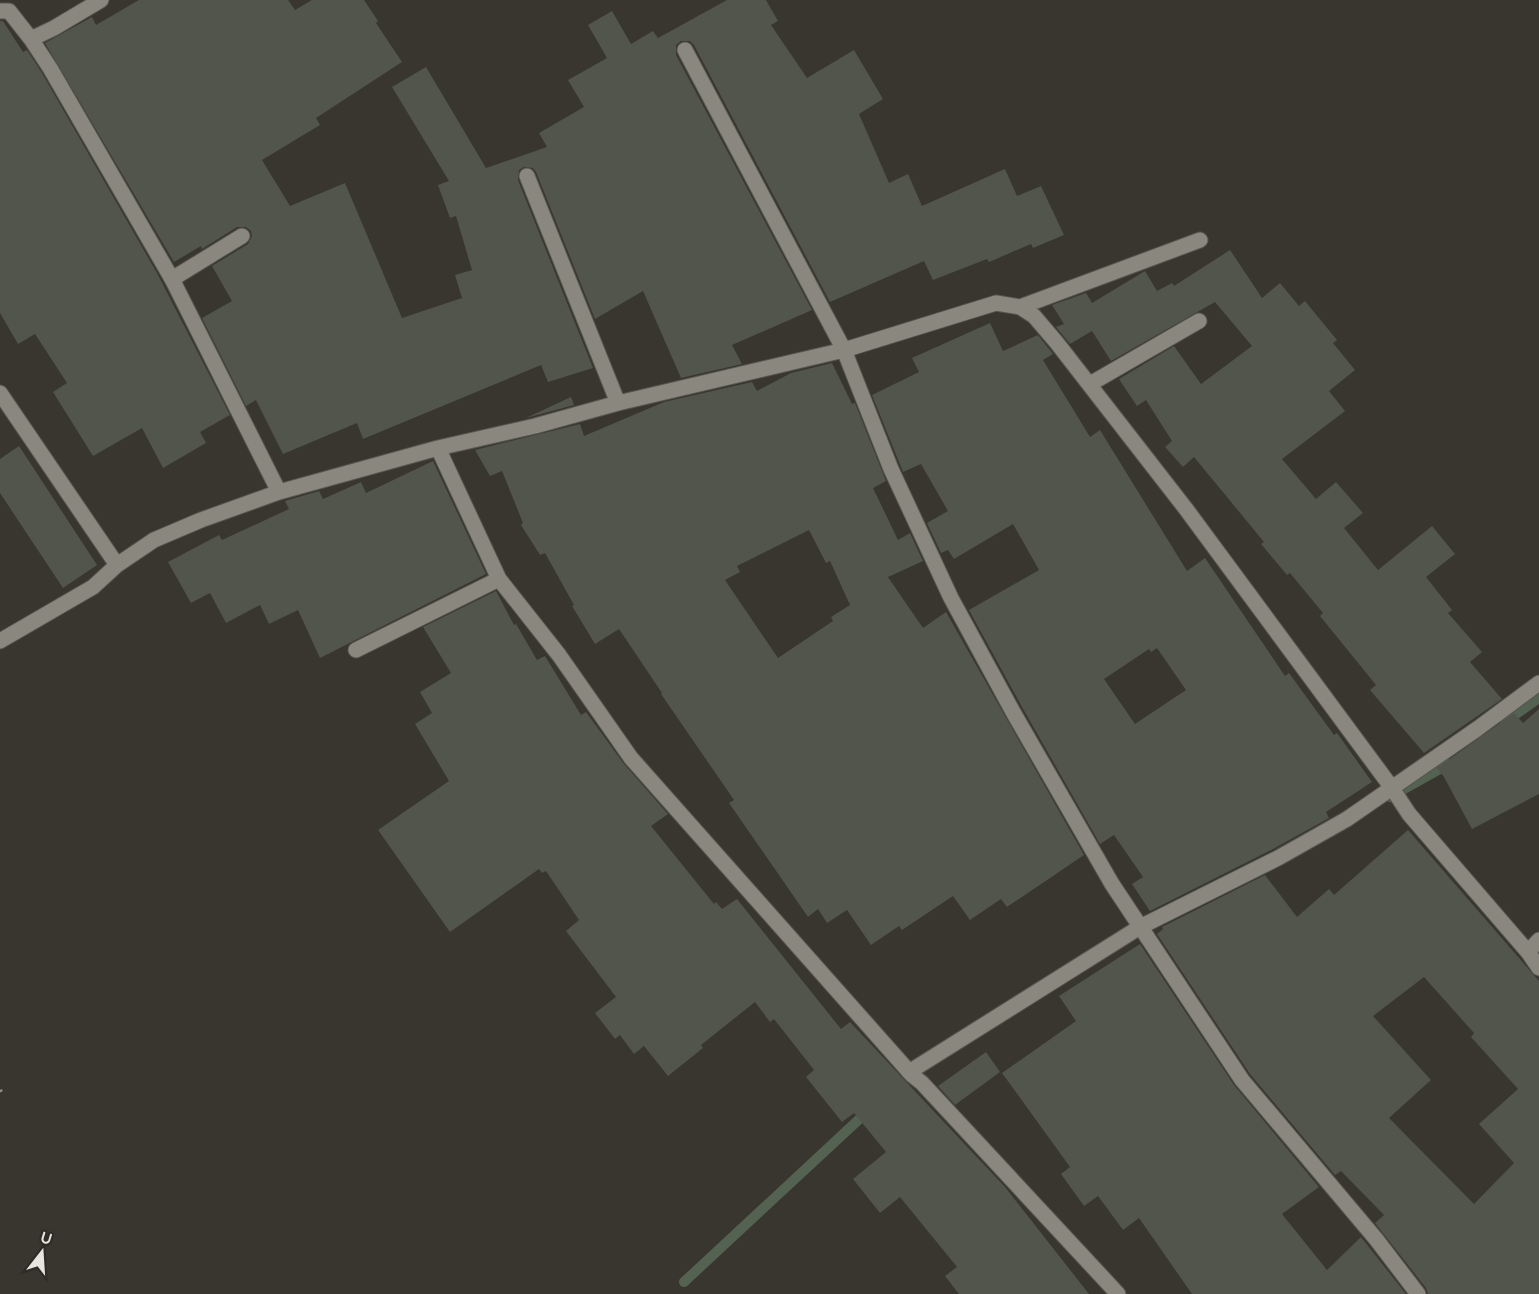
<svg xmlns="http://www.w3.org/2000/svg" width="1539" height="1294" viewBox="0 0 1539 1294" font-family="Quicksand,sans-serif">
	<rect width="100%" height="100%" fill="#38362e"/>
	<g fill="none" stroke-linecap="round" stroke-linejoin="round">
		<path stroke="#536251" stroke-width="10" d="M1505,722L1539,698
			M1390,797L1449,764
			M684,1282L868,1111"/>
	</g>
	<path fill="#52554c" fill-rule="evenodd" d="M139,0H288L295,10L312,0H364L378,21L376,23L402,62L316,118L320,125L262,160L290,206L345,183L402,318L462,298L455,275L472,270L456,216L450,218L438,185L449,181L392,87L426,67L486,168L547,147L539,133L584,107L568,80L607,58L588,25L612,11L631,44L653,31L658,38L727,0H766L778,21L771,25L807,78L854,50L883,99L859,114L889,183L908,174L922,206L1005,169L1017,196L1041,186L1064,235L1033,248L1031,244L989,262L987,259L933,280L924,261L830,302L694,45L690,41H681L676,45V55L812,310L732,345L742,364L681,378L643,291L595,319L536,172L533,168L524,167L519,170L518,180L593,368L548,382L541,365L363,439L357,423L283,454L256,400L246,406L202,318L232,301L212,266L248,244L252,236L251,231L246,227H237L202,249L201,246L174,262L45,43L92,17L96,25Z
		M0,21H3L23,52L27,50L42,73L157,273L230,415L200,432L206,443L163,468L142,428L93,456L53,392L67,383L35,334L18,344L0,313Z
		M1230,250L1262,298L1280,283L1299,306L1305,301L1337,340L1333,343L1355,370L1329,391L1345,411L1282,459L1316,499L1336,482L1363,513L1344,528L1378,570L1432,526L1455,554L1426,577L1452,610L1448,613L1482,652L1470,662L1502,699L1424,753L1370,690L1376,685L1320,616L1323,613L1290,573L1287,575L1261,544L1264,542L1194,457L1183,467L1165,447L1172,441L1146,400L1137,406L1119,379L1174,346L1201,384L1252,346L1215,302L1111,361L1092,331L1070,344L1056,327L1064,324L1052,305L1086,293L1092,303L1145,271L1157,291L1172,283L1174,286Z
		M990,323L1003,351L1038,335L1049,349L1053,354L1043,360L1090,437L1100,430L1187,571L1205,558L1285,676L1289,673L1334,735L1337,733L1372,782L1326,812L1329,818L1273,849L1150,911L1132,884L1143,877L1114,835L1100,844L1022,707L969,610L1039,570L1013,524L954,559L948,550L941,553L927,523L948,511L921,464L903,472L872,395L919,372L912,358ZM1157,648L1186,690L1135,724L1104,679L1149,649L1151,652Z
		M832,363L852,404L855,403L886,481L873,488L898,540L910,533L923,561L888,577L923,628L946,612L1084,855L1007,907L1001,899L970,920L953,896L902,930L899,926L871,945L847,910L827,923L818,909L808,917L729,803L734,800L661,694L662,693L619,629L595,644L572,606L574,605L545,553L540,555L521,525L523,523L502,471L490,476L475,450L580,424L584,436L664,402L752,382L757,391L791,373ZM809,530L826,563L830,561L850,605L831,617L833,621L778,658L725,580L740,572L737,566Z
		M571,397L574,405L526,418Z
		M19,446L97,565L63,588L0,493V459Z
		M433,461L486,574L320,658L298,610L269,624L260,605L226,623L210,593L191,603L168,562L219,535L222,540L289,509L285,501L319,491L323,499L361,482L366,493Z
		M496,591L514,625L516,624L537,660L545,656L581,715L586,712L624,764L668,814L651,826L714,904L716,902L722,909L737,899L841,1029L850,1022L1005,1187L1089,1294H959L945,1276L957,1267L900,1197L880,1213L853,1179L886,1152L854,1113L842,1122L806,1077L814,1070L774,1019L770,1022L755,1002L701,1045L703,1048L668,1076L644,1046L634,1054L620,1035L615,1039L595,1013L616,997L566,931L579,920L546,871L542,873L539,869L450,932L378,830L449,781L415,724L432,713L420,692L451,673L423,627Z
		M1539,709V794L1472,829L1444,777L1437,768L1514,713L1523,723Z
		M1408,830L1539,981V1294H1428L1426,1288L1375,1223L1384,1215L1341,1171L1335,1175L1250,1074L1157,934L1163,929L1162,927L1265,875L1297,917L1329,889L1334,895ZM1424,977L1474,1033L1471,1037L1518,1089L1479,1124L1514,1163L1474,1204L1389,1118L1431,1080L1373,1016Z
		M1140,944L1234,1085L1319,1187L1282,1214L1327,1270L1361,1237L1406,1294H1192L1139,1218L1123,1230L1098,1196L1084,1206L1061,1174L1070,1167L1002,1073L1076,1021L1059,996Z
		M986,1052L1000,1072L955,1105L938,1086Z"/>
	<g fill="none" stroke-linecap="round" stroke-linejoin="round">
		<g stroke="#57554f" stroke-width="17">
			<path id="service" d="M172,279L242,236"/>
		</g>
		<g stroke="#57554f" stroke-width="17">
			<path id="minor" d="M0,11H9L31,39L50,68L172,279L279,492
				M31,39L54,28L101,0
				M685,50L844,350L891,469L951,598L1013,712L1112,884L1242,1080L1376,1239L1418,1294
				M527,176L618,403
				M1020,307L1200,240
				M1090,384L1199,321
				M0,393L117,565
				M438,448L499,579L559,655L631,758L912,1075L922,1083L1118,1294
				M0,641L93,587L117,565L154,540L201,520L279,492L438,448L535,426L618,403L844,350L996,303L1020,307L1034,316L1057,343L1186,509L1392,788L1409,814L1528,952L1539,968
				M356,650L499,579
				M1528,952L1539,940
				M909,1072L1140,927L1278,858L1347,819L1477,729L1539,683"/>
		</g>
		<path stroke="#919089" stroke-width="4" stroke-dasharray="3 4.5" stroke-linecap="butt" d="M0,1090L1,1092"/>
		<use href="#service" stroke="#8a877e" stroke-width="15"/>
		<use href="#minor" stroke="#8a877e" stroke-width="15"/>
	</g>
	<g transform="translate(42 1252) rotate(17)" stroke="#2e2c24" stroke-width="4.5" paint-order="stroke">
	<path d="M0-4.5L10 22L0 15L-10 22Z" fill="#e6e5e0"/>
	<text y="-9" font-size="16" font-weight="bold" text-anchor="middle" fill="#e6e5e0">U</text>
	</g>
</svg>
